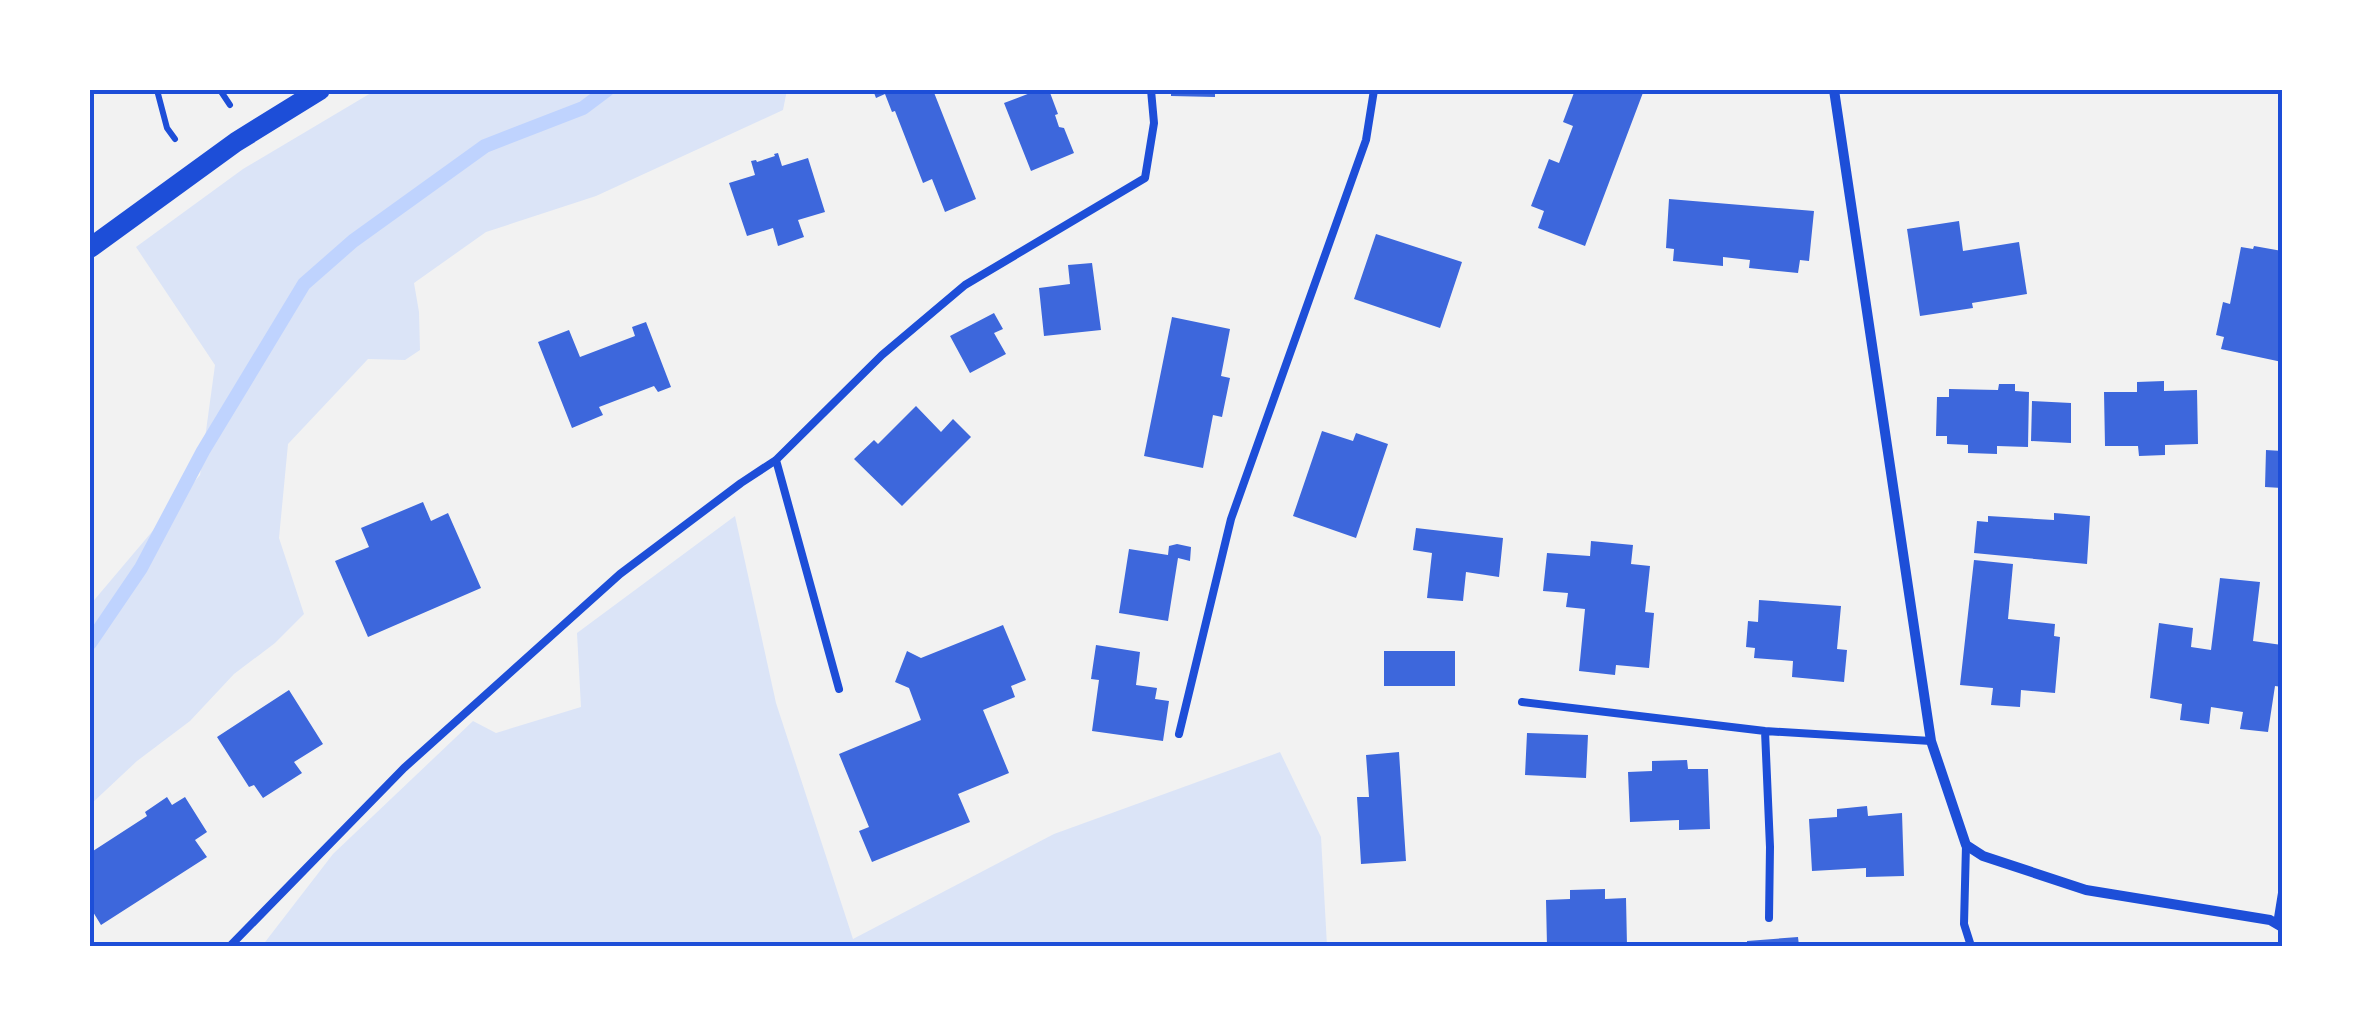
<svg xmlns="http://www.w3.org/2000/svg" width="2372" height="1036" viewBox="0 0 2372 1036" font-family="'Titillium Web',sans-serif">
	<rect width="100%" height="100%" fill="#f2f2f2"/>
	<path fill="#dbe4f7" d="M376,90H787L783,110L596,196L486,232L414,283L419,312L420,350L405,360L368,359L288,444L279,538L304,614L275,643L234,674L190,721L137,761L90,805V605L200,475L215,365L136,247L243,169Z
		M735,516L776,703L853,939L1054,834L1280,752L1321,837L1327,946H262L333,854L473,721L496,733L581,707L577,633Z"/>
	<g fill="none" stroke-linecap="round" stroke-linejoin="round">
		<path stroke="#bfd3fe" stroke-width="14" d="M90,643L141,568L203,451L304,284L353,241L485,146L583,108L607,90"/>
	</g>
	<path fill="#3d67dc" d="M873,90H933L976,199L945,212L932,179L923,183L895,111L892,112L885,94L876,98Z
		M1038,90H1049L1058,114L1055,115L1059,127L1064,128L1074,153L1031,171L1004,103Z
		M1171,90H1215V97L1171,96Z
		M1575,90H1644L1585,246L1538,228L1544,211L1531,206L1549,159L1559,163L1573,126L1563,122Z
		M778,153L782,166L808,158L825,212L798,220L804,237L778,246L773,228L747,236L729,183L755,175L751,161L756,160L757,162L775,156L774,154Z
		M1669,199L1814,211L1809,261L1800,260L1798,273L1749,268L1750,260L1723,257V266L1673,261L1674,249L1666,248Z
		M1959,221L1963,251L2019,242L2027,294L1972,303L1973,308L1920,316L1907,229Z
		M1376,234L1462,262L1440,328L1354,299Z
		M2254,246L2282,251V362L2221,349L2224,337L2216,335L2223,302L2230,304L2241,247L2253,249Z
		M1092,263L1101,330L1044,336L1039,288L1070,284L1068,265Z
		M994,313L1003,329L994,333L1006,354L970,373L950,336Z
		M1172,317L1230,329L1221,376L1230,378L1222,417L1213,415L1203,468L1144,456Z
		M646,322L671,387L658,392L654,386L599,407L603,415L572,428L538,342L569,330L580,357L635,336L632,327Z
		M2164,381V391L2197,390L2198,444L2165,445V455L2139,456L2138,446H2105L2104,392H2137V382Z
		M1999,384H2015V391L2029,392L2028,447L1997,446V454L1968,453V445L1947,444V436H1936L1937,397H1949V389L1998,390Z
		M2032,401L2071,403V443L2031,441Z
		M916,406L941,432L953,419L971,437L902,506L854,459L874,440L878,444Z
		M1322,431L1353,441L1356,433L1388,444L1356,538L1293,516Z
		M2266,450L2282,451V488L2265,487Z
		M423,502L431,521L448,513L481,588L368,637L335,561L369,547L361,528Z
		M2054,513L2090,516L2087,564L1974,553L1977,521L1988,522V516L2054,520Z
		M1416,528L1503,538L1499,577L1466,572L1463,601L1427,598L1432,553L1413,550Z
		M1591,541L1633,545L1631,564L1650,566L1645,612L1654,613L1649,668L1616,665L1615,675L1579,671L1585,609L1566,607L1568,593L1543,591L1547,553L1590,556Z
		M1177,544L1191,547L1190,561L1178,558L1168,621L1119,613L1129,549L1168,555L1169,546Z
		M1974,560L2013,564L2008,619L2055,624L2054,636L2060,637L2055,693L2021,690L2020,707L1991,705L1993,688L1960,685Z
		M2220,578L2260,582L2253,641L2282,645V687L2275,686L2268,732L2240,729L2243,712L2211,707L2209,724L2180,720L2182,704L2150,698L2159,623L2193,628L2191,647L2211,650Z
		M1759,600L1841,606L1837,649L1847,650L1844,682L1792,677L1793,661L1754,658L1755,648L1746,647L1748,621L1758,622Z
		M1003,625L1026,680L1011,686L1015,697L983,710L1009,773L958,794L970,822L872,862L859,831L869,827L839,754L921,720L909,688L895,682L907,651L921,658Z
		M1096,645L1140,652L1136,685L1157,688L1155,699L1169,701L1163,741L1092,731L1099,680L1091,679Z
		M1384,651H1455V686H1384Z
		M289,690L323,744L294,762L302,773L263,798L254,785L249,787L217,737Z
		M1527,733L1588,735L1586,778L1525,775Z
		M1399,752L1406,861L1361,864L1357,797H1369L1366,755Z
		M1687,760L1688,769H1708L1710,829L1679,830V820L1630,822L1628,772L1652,771V761Z
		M167,797L172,805L185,797L207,832L195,840L207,857L101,925L90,907V845L93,851L147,816L145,812Z
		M1867,806L1868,816L1902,813L1904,876L1866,877V868L1812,871L1809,819L1837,817V809Z
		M1605,889V899L1626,898L1627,946H1547L1546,900L1570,899V890Z
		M1798,937L1799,946H1747V941Z"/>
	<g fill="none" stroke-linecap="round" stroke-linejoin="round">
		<path stroke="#1d4ed8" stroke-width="6" d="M157,90L167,128L175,139
			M220,90L230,105"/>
		<path stroke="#1d4ed8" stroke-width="8" d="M776,460L839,689
			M1522,702L1765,731L1931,741
			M1765,731L1770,847L1769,918
			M1179,734L1231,519L1366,140L1374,90
			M1966,845L1964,924L1971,946
			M2277,924L2282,893
			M230,946L404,768L620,574L741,483L776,460L882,355L965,285L1145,178L1154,123L1151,90"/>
		<path stroke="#1d4ed8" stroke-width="10" d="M1834,90L1931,741L1966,845L1983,856L2086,890L2270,920L2282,927"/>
		<path stroke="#1d4ed8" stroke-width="20" d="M90,248L236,142L320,90"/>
	</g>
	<rect width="2372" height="1036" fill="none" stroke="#ffffff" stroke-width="185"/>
	<rect x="92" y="92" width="2188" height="852" fill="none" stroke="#1d4ed8" stroke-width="4"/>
</svg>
